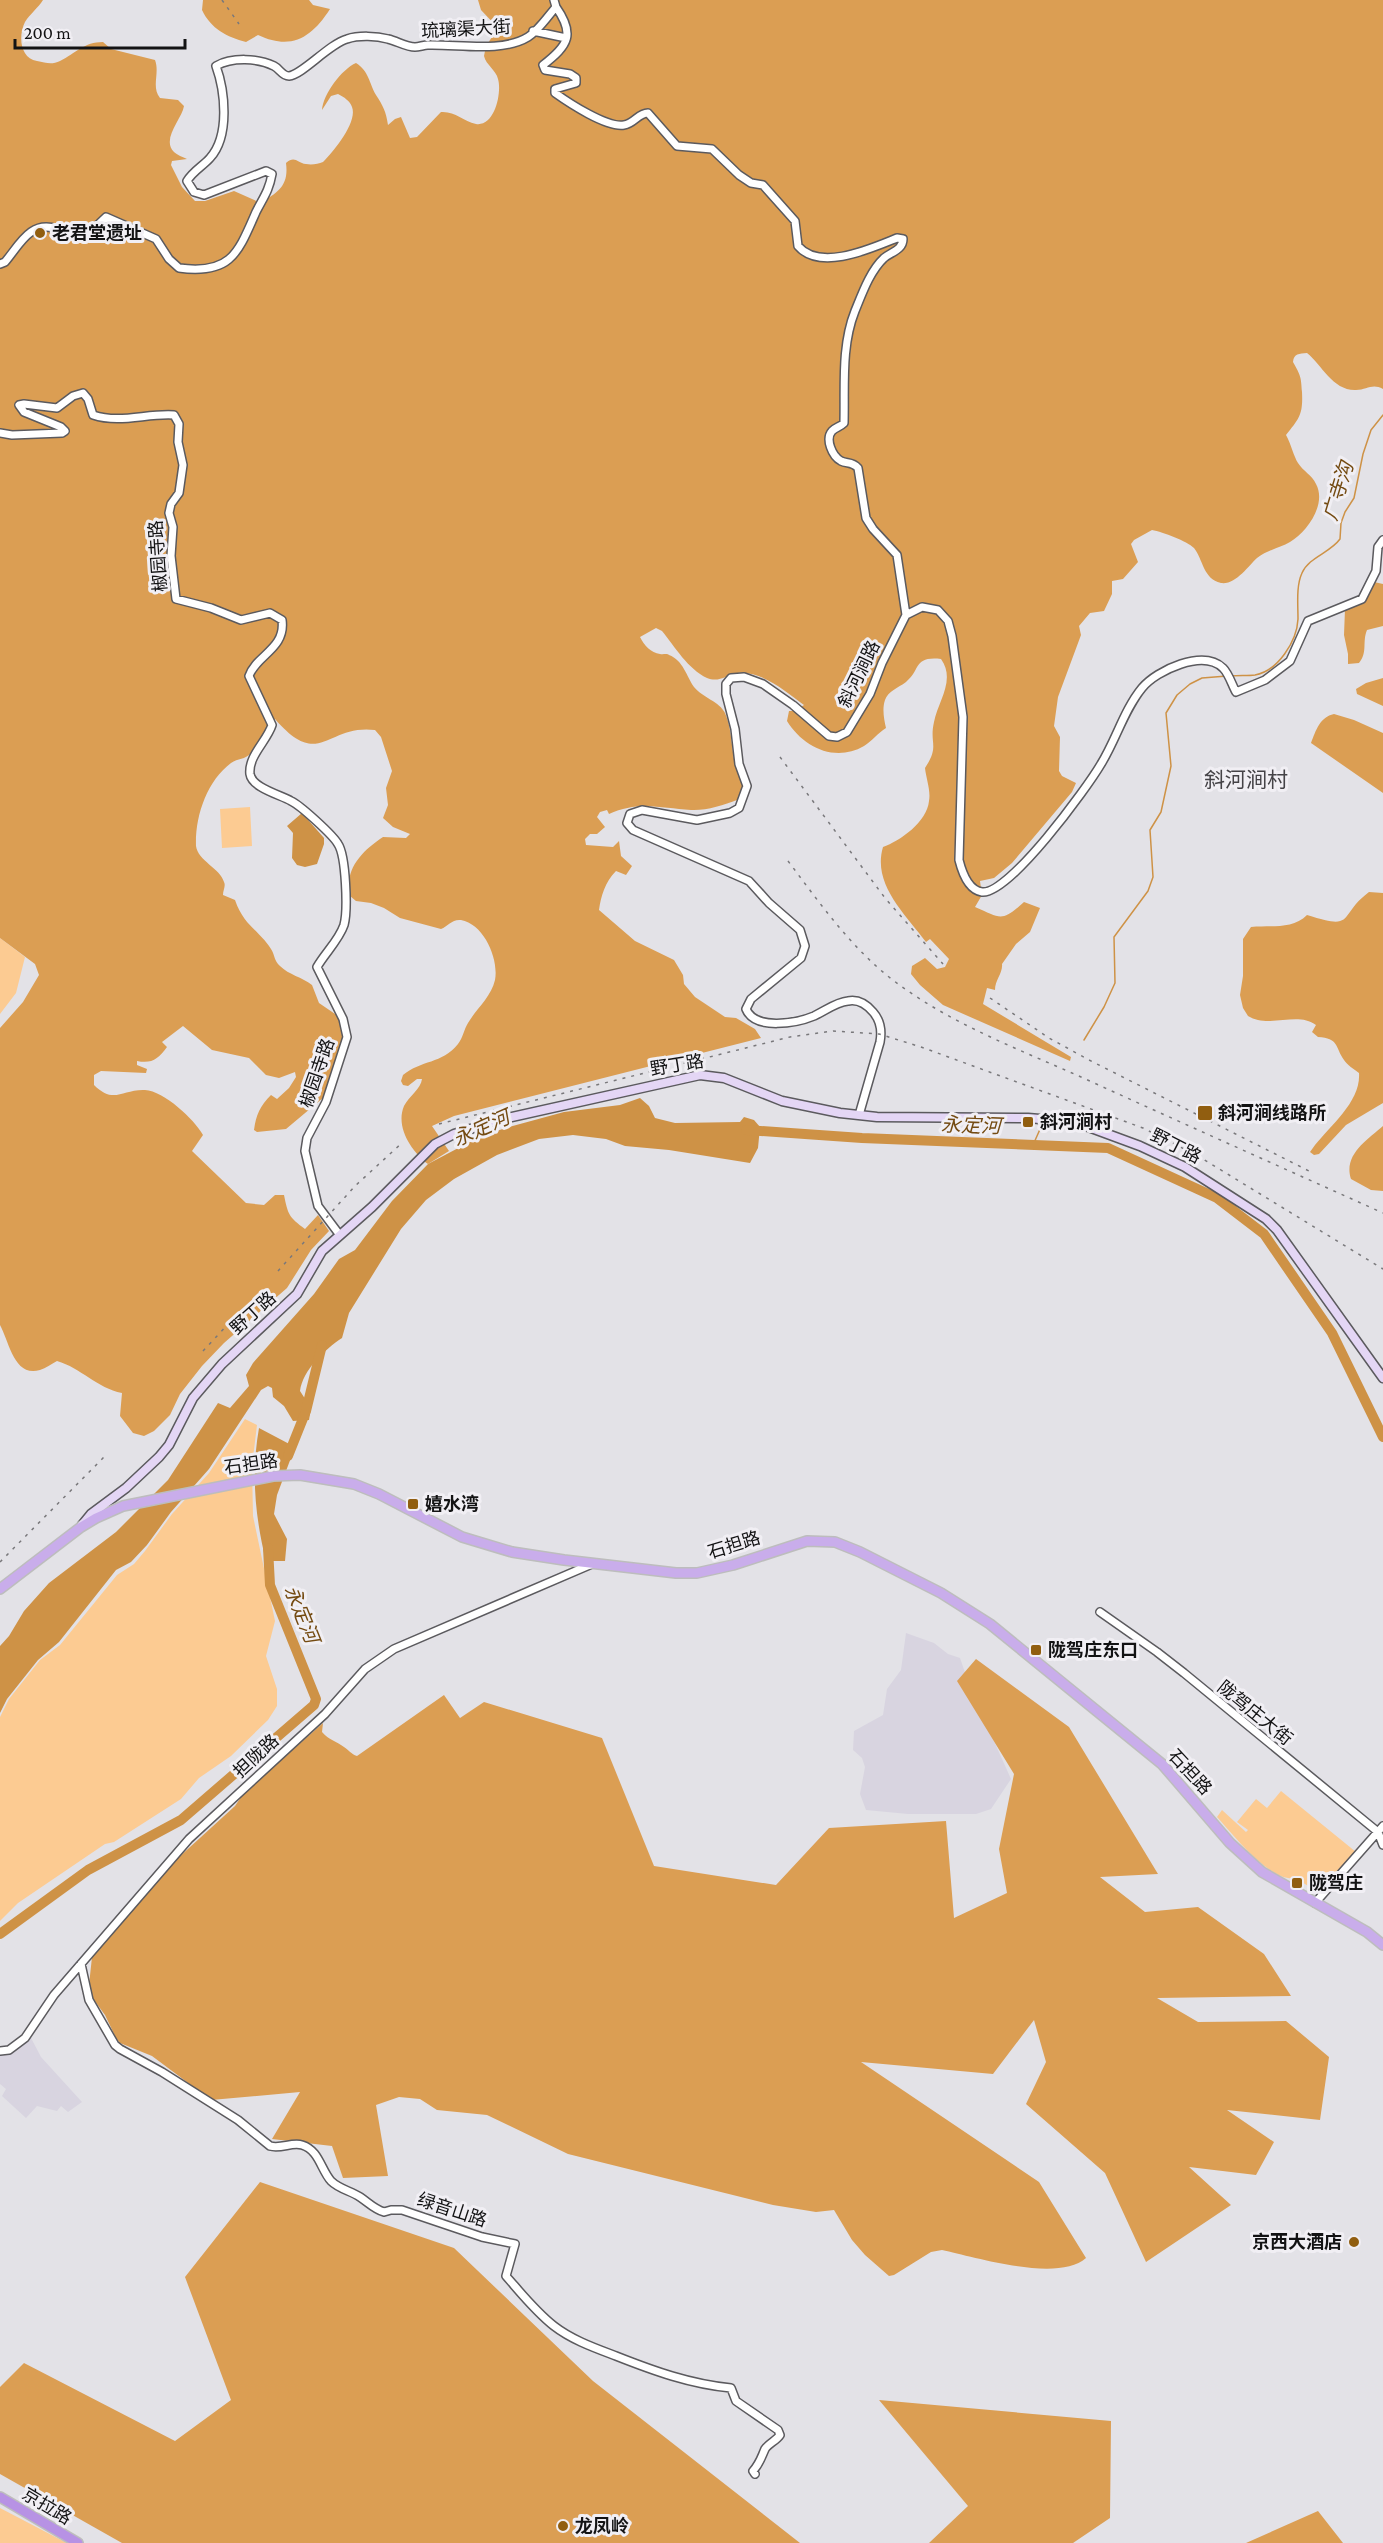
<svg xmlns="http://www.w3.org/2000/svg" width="1383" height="2543" viewBox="0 0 1383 2543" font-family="'Crimson Pro','Noto Sans SC',serif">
	<rect width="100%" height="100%" fill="#e3e2e7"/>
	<path fill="#d8d4e0" d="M906,1633L934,1643L948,1654L960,1658L971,1690L1011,1779L991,1809L976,1814H908L866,1810L860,1794L865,1767L862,1758L853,1750L854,1731L883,1715L887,1689L901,1670Z
		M30,2036L41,2057L82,2102L68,2112L61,2106L57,2111L37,2106L26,2118L2,2096L6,2089L0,2084V2055L14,2051Z"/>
	<path fill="#fccb92" d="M250,807L252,846L222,848L220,809Z
		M0,938L25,957L16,993L0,1014Z
		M245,1419L257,1425L252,1466L253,1516L275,1621L266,1656L277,1689V1706L268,1720L231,1756L199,1778L181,1799L114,1842L105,1844L18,1903L0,1921V1717L9,1699L40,1660L60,1645L117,1575L134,1564L145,1551L172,1514L209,1473Z
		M1281,1791L1356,1852C1344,1864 1327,1891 1309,1890L1308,1886L1296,1878C1270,1883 1233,1834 1217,1817L1222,1810L1246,1832L1248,1830L1237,1822L1256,1799L1267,1808Z
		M0,2508L65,2542L67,2543H0Z"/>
	<path fill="#db9e53" d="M0,0H43C38,8 30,14 25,22C18,36 20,58 37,61C46,63 52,65 60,61C76,53 84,42 103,42L111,49L155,60C160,73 151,87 160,98L178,100L184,106C182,119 161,139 174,152C177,155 183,157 187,159L172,161L171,165L182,187L195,201H205L234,191L261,203C278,192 289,186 286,163C295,155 297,163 306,164C312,165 318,164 323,162C333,152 358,122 352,107C350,101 344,97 338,94L331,96L322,110C323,94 342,69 356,63C369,71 369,83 376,95C383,106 386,111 388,125L395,119L401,117L410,138L417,137L441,112C455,111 463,121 476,124C495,127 502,92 498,79C496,70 486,65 484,56L486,46L498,28L481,10L478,0H1383V389C1372,383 1367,390 1356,390C1333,391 1322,365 1307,353C1299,354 1294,353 1293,362C1301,376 1301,377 1302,392C1303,414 1300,418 1286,435C1291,444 1294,457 1298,463C1303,471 1312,475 1316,484C1327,504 1307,532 1290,542C1280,548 1267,550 1257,558C1248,566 1236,585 1221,583C1203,579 1203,559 1194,548C1187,541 1163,532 1152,530L1134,540L1131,544L1138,562L1123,579L1112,581V594L1104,611L1090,613L1079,626L1081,635L1058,697L1054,726L1060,737L1059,771L1062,776L1076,783L1072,792L1012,863L994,878L980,881L982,895L975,907C1001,918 1001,923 1024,902L1040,908L1030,932L1016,944L1002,964C1003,973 995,980 995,990L987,988L983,1004L1071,1057L1070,1061L943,1005L920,985L911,974L912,966L925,958L937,969L945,967L949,959L930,939L926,942C905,914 872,884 883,847C900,841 927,822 929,801C931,791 926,778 925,768C940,745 929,744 934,722C938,701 956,680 941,659C913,656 921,670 906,682C898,688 888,691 885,700C882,709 884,719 886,728C878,733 872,741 864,746C835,763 803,747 787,721L789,711H795L804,705C785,691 762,671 738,673C726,675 719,683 707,678C688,669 675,647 662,631L656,628L640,637C644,645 651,653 660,654C663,655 667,653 669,655C683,660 687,677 694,687C702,697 720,702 725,713C732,729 731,746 735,763C739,781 750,781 737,800C724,805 705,811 691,810C661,808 637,801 609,814L607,810L600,812L597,817L605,827L597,834H590L585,839L586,845L613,847L619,841L621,856L632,866L626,875L616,871C605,882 601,896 599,910L635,941L674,960L683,975L684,984L695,997L725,1017L736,1018L755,1029L761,1038L454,1116L432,1126L449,1151L428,1164C412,1152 395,1127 404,1106C409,1096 421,1089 422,1079H417L408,1086L403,1085L401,1081L403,1075C421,1060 442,1064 458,1044C463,1038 464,1029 468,1023C477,1008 491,997 495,980C499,959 484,924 461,920C452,919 448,926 441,929L400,918L384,908L371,903L356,901L350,896C344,869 362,851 383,837L406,838L410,834L393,827L383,818L388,805L386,788L392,771L381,737L375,730C326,724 320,771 275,719C266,729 261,743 251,753C245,760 238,758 231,763C207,781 195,816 196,846C198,861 220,868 224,882C226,886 223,890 223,895L235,900C244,926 258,929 271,949C275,955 274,961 280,966C289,975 302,977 312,985L319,1003L338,1016L343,1040L323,1098L286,1129L257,1132L254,1130C256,1115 260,1106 271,1095L277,1099L289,1088L296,1077L295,1072L279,1078L266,1075L249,1058L212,1050L183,1026L162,1042L167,1047C158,1059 152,1064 137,1061V1065L147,1069L146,1073L101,1071L94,1075V1085C114,1105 122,1089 145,1090C164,1091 194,1119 203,1135L192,1151L246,1203L264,1205L275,1195H284C288,1215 289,1217 305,1229L318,1215L329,1231L311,1250L287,1288L224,1343L202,1366L180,1394L170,1415L154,1431L144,1436L133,1433L120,1416L122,1393C97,1388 81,1368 57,1361C51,1364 46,1368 40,1370C14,1378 9,1341 0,1325V1028L23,1002L39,975L35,964L0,938Z
		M203,0H309L313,5L330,9C312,37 292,51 258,35L246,42C227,37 211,29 202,10Z
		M1374,582L1383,584V626L1367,630C1362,642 1368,652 1359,663L1348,664V654L1344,635L1345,609L1363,602Z
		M1383,678V706L1357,694L1356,689L1366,683Z
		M1334,714L1354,720L1383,733V793L1311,743C1316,730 1320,717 1334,714Z
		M1369,892L1383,893V1103L1346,1125L1319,1154L1314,1155L1310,1152L1315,1145C1331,1125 1361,1101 1359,1073C1354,1069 1347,1065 1344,1060C1335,1047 1339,1038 1318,1037L1312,1032L1316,1025C1297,1011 1269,1029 1248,1016L1243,1008L1240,995L1243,976V939L1251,927C1270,925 1292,930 1307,915C1357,931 1337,916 1369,892Z
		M1383,1126V1191L1371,1190L1351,1179C1343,1155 1367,1140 1383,1126Z
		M976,1659L1069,1727L1158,1874L1100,1877L1145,1912L1198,1907L1264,1954L1291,1996L1157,1998L1198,2022L1286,2021L1329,2057L1320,2120L1227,2110L1274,2142L1256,2175L1189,2167L1231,2205L1146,2262L1105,2173L1026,2104L1046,2062L1034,2020L993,2074L861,2062L1039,2182L1086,2258C1058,2283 975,2257 942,2250L931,2252L894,2275L889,2276L865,2255L852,2240L834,2210L816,2212L773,2205L568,2154L487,2115L437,2110L420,2099L399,2097L376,2105L388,2176L343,2178L332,2146L272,2139L300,2092L211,2100L152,2056L120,2043L116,2038L105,2015L91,1996L89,1985L92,1957L103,1944L178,1858L235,1806L243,1794L323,1723L322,1732C329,1740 336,1741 344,1747C349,1750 351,1754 357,1756L444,1695L460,1718L484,1702L602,1738L654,1866L776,1885L829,1828L946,1821L954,1918L1007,1893L999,1849L1014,1774L957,1681Z
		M260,2182L454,2248L593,2381L800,2543H122L0,2474V2387L24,2363L175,2441L231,2400L185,2277Z
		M879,2400L1111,2421L1110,2518L1073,2543H929L968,2506Z
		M1318,2511L1343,2543H1246Z"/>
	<path fill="#ce9246" d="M302,813L324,838V844L317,864L305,867L297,865L292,858L293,833L287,826Z
		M640,1098L649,1106L655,1118L675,1123L740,1122L744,1117L754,1120L760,1127L758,1148L750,1163L669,1150L625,1146L606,1139L573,1135L539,1139L497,1155L454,1179L426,1200L401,1229L349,1313L342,1338C324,1350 303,1370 300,1391L311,1408L309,1420L293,1421L284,1406L273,1397L272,1388L268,1386L261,1390L209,1469L171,1512L147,1545L131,1562L116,1570L59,1642L38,1660L7,1699L0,1713V1646L9,1636L24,1611L49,1583L116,1532L168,1480L218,1403L230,1408L249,1386L246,1375L253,1363L314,1294L339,1259L355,1250L392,1201L428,1164L481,1136L509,1127L564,1112L620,1105Z
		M259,1428L295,1447L277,1495L274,1514L287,1539L285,1561H266C255,1517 251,1473 259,1428Z"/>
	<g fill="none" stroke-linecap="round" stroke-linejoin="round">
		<path stroke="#ce9246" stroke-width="1.5" d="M1231,676C1239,675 1247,676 1255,675C1278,671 1297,641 1298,619C1298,604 1296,586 1302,573C1309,557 1330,553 1340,539L1341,523L1345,512L1354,498L1363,454L1371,430L1383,415
			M1084,1040L1104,1007L1115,983L1114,937L1148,891L1153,877L1150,830L1161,812L1171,766L1166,713L1177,695L1190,684L1202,678L1227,676
			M1033,1145L1041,1127"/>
		<path stroke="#ce9246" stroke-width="10" d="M746,1130L862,1138L1108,1148L1217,1198L1264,1234L1332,1333L1383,1437
			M288,1456L306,1411L322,1345
			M0,1934L88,1870L181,1820L314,1705L316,1699L270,1585L268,1548"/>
		<g stroke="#5b5a5e" stroke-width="10">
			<path id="tertiary" d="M556,7C575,34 569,45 543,65L545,70L570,74L576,78V83L555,89V93C569,103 607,128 624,125C634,124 638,113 648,113L677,146L712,149L739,175L751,183L763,185L795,221L798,246C820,272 872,248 897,238L903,239C903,250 891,252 884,258C870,271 862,294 855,311C841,346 845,386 844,423C840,427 836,427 832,431C825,439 832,456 841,461C847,464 852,461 858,468L866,518L873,529L897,555L906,615
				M533,31L566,38
				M0,264L5,262C20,244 31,220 57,229C66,233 75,237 85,237L106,217L156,239L169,259L179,268C231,275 238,253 256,212C263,198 269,191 272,174L266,171L204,195L194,192L187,181C193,171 203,166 210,158C230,136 225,91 216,66C232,57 258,58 274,66C280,69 282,76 289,76C302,75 329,44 347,39C359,35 377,36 388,39C397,41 406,47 415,47C419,47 424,45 428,45C458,44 502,53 528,37C538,31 548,16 556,7L554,0
				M0,433L12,435L62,433L65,431L61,427L24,412L19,405L24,404L57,408L73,396L83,393L88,399L93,415C120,424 147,413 174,415L179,424L178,442L183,465L179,493L171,504L169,513L173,527L171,556L176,599L211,608L241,620L270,613L282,620C286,649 256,655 249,676L272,725C267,741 248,756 250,774C252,788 281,795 291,801C300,805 333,835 338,844C346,856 348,910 344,925C339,940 325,953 317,967L343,1019L347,1037L326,1102L307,1138L305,1151L318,1206L339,1234
				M859,1115L880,1042C882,1031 881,1021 873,1012C867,1005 858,999 848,1001C836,1002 825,1011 814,1016C797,1023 755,1031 746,1009L751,999L801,958L805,946L800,930L769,903L749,881L633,830L627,823L630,814L642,810L697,820L730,813L739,808L747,786L739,764L735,729L726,694V684L731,678L744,677L763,684L793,705L829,736L837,737L847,732L870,694L882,663L906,615L922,607L938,610L948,621L952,636L963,717L959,860C962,872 968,890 982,892C1009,895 1087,788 1101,764C1116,740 1124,710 1142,688C1157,670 1203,649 1223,668C1229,674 1232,685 1236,692L1265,680L1290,661L1308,621L1362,599L1376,571L1378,547L1383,540
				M1100,1612L1157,1652L1184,1673L1378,1832L1383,1845
				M1315,1903L1383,1826
				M81,1964L89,2000L115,2045L120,2049L162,2072L238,2120L270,2146C281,2149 292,2142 302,2145C319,2150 321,2170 331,2181C339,2189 351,2191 360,2197C369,2203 374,2209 384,2212L391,2210H402L482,2237L515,2244L506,2276C521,2293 535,2311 554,2326C572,2340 595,2348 616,2356C654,2371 690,2384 731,2388L736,2401L778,2430L780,2435C776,2441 769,2443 765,2449C761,2458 760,2463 753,2471L755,2474
				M0,2051L9,2050L25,2038L54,1995L189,1839L325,1714L365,1669L394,1649L592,1564"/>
		</g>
		<g stroke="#5b5a5e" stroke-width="11">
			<path id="secondary" d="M82,1525L91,1514L126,1488L159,1457L169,1445L193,1398L222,1364L297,1294L322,1251L372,1207L435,1144L454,1134L503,1119L700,1075L724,1078L782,1101L840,1113L877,1117L1028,1118L1075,1122L1140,1146L1185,1167L1266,1219L1277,1230L1383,1378"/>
		</g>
		<g stroke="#bdbdbd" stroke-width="12">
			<path id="primary" d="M0,1589L81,1527L96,1518L123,1506L273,1476L300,1475L354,1484L379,1494L462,1537L512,1552L564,1560L676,1573H697L733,1565L807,1541L835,1542L860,1552L941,1593L990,1624L1162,1764L1230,1843L1262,1872L1367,1932L1383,1945"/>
		</g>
		<g stroke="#bdbdbd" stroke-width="12">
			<path id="trunk" d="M0,2497L78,2543"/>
		</g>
		<use href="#tertiary" stroke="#fff" stroke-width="7"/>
		<use href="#secondary" stroke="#e4d6f5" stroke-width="8"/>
		<use href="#primary" stroke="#c9adeb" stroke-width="9"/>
		<use href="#trunk" stroke="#b792e4" stroke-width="9"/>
		<path stroke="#79787b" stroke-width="1.5" stroke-dasharray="3 6" stroke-linecap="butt" d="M222,0L239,24
			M780,757L885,898L943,964
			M788,861C819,902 849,945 889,977C946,1022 1016,1048 1081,1077C1182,1123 1283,1168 1383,1213
			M990,998L1049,1038L1089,1060L1311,1172
			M439,1124L790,1037L833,1031L879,1034L921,1047L1143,1128L1198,1156L1383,1269
			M278,1271L355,1186L403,1142
			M203,1351L231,1321
			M0,1562L107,1454"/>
	</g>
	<g fill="#915e10" stroke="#f1eff4" stroke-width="2">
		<circle cx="40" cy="233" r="6"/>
		<rect x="1197" y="1105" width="16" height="16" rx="3"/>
		<rect x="1022" y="1116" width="12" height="12" rx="3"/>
		<rect x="407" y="1498" width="12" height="12" rx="3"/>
		<rect x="1030" y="1644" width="12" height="12" rx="3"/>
		<rect x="1291" y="1877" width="12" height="12" rx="3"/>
		<circle cx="1354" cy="2242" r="6"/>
		<circle cx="563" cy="2526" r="6"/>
	</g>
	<g text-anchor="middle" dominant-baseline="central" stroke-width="6" stroke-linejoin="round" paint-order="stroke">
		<g font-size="18" fill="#131314" stroke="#f1eff4">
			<text transform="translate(466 29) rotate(-3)">琉璃渠大街</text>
			<text transform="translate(158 556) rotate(-94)">椒园寺路</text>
			<text transform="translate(859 674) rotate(-64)">斜河涧路</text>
			<text transform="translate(677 1065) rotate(-9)">野丁路</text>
			<text transform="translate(317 1073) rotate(-71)">椒园寺路</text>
			<text transform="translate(1176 1146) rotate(27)">野丁路</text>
			<text transform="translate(253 1313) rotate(-42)">野丁路</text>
			<text transform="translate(251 1464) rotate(-8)">石担路</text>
			<text transform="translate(734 1545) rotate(-17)">石担路</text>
			<text transform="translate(1255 1713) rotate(39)">陇驾庄大街</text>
			<text transform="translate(256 1756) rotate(-43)">担陇路</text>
			<text transform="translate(1190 1772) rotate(47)">石担路</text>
			<text transform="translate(452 2210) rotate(18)">绿音山路</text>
			<text transform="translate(47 2506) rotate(31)">京拉路</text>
		</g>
		<g font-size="18" font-weight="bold" fill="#131314" stroke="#f1eff4" text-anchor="start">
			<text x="52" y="233">老君堂遗址</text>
			<text x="1218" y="1113">斜河涧线路所</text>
			<text x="1040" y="1122">斜河涧村</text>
			<text x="425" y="1504">嬉水湾</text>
			<text x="1048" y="1650">陇驾庄东口</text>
			<text x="1309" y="1883">陇驾庄</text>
			<text x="1342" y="2242" text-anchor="end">京西大酒店</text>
			<text x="575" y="2526">龙凤岭</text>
		</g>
		<g font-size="20" font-style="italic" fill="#744b12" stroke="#f1eff4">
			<text transform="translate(1338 491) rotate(-73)">广寺沟</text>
			<text transform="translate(971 1125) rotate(2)">永定河</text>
			<text transform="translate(481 1128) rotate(-24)">永定河</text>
			<text transform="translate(302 1614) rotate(68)">永定河</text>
		</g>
		<g font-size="21" fill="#454347" stroke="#f1eff4">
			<text x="1246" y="780">斜河涧村</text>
		</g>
	</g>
	<path d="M15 39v9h170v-9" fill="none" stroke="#131314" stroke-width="3"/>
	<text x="24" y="39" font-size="18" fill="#131314" stroke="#f1eff4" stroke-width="4.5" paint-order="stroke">200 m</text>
</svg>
